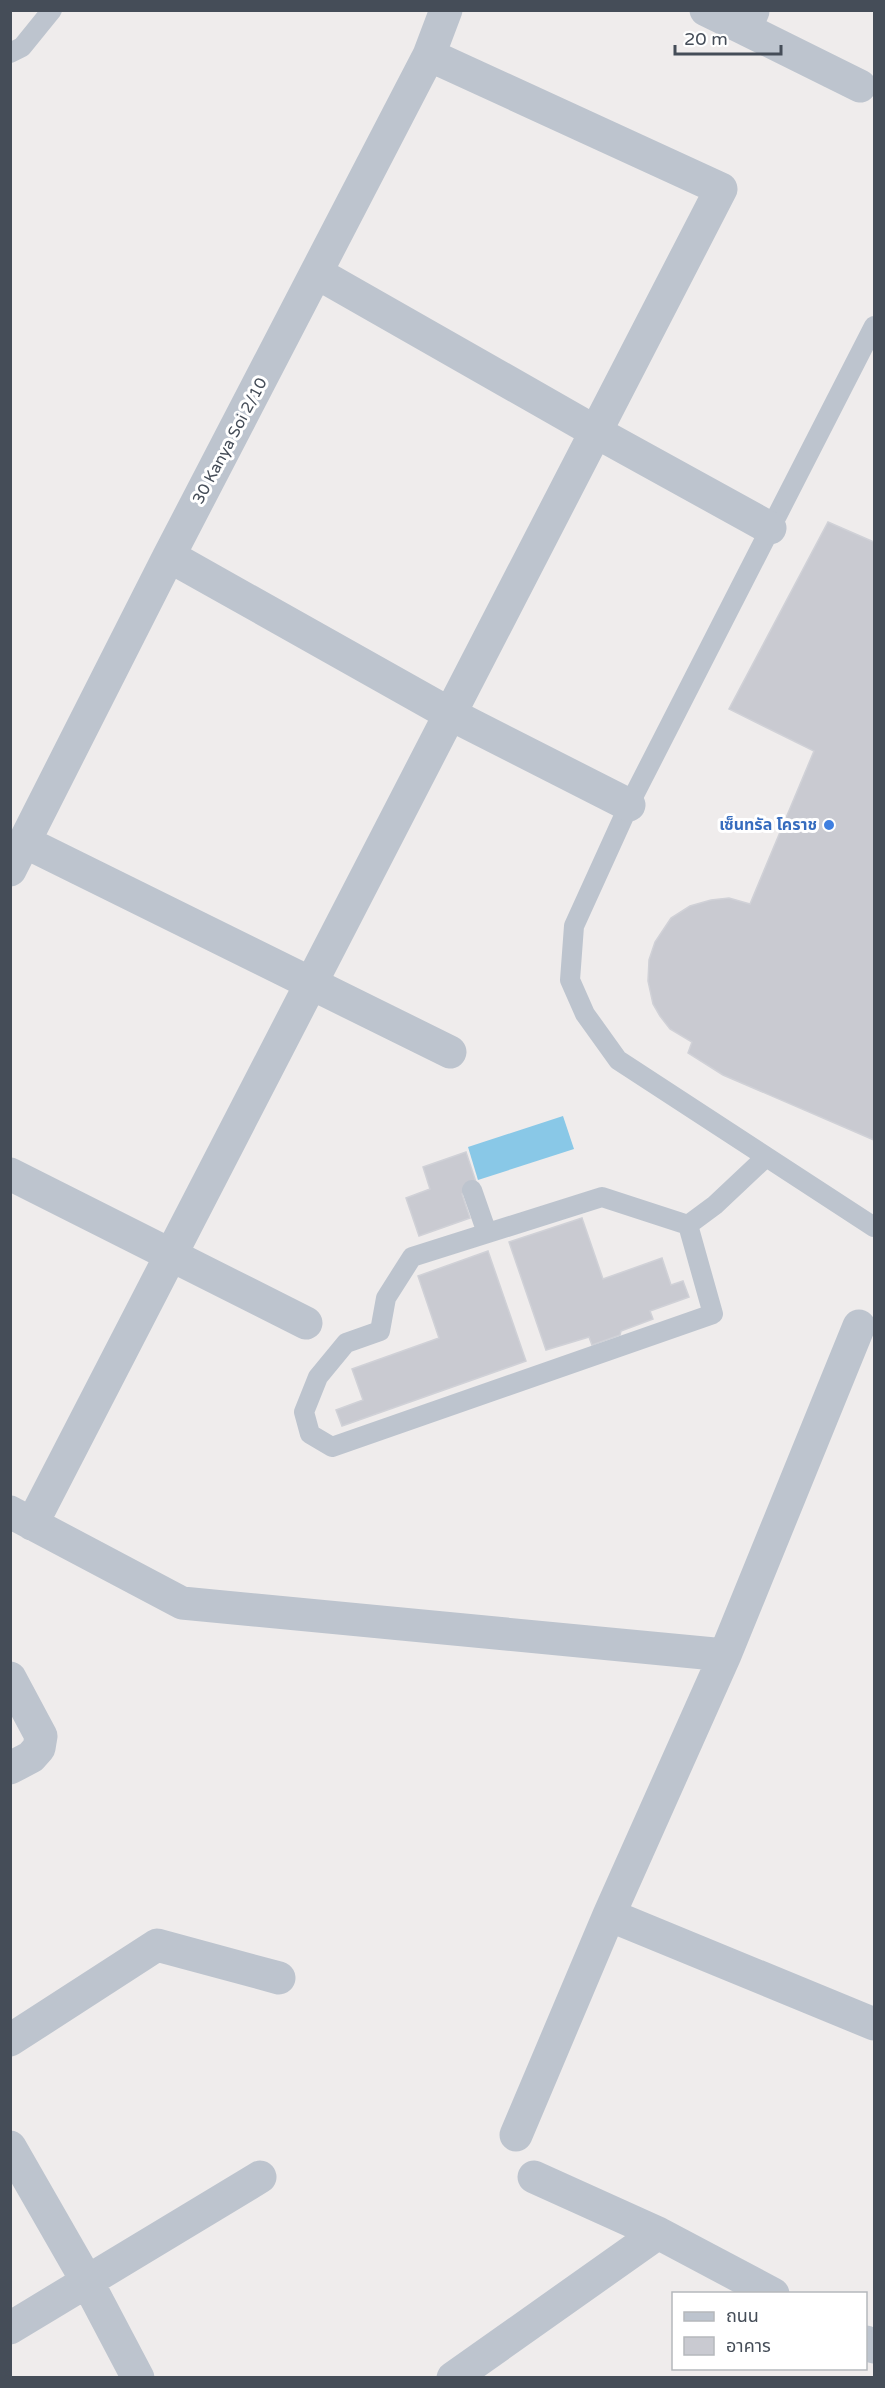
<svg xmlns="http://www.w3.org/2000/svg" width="885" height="2388" viewBox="0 0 885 2388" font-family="'Varela Round','Noto Sans Thai',sans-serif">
	<rect width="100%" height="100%" fill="#efecec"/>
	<path fill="#89c8e7" d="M563,1116L574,1149L478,1180L468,1147Z"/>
	<path fill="#c9cad1" stroke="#d0d1d7" stroke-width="1.5" d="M828,522L874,542V1140L723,1075L688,1053L692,1042L670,1029L660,1016L653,1004L648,981L649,960L655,942L671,918L690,906L711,900L729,898L750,904L814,751L729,709Z
		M466,1152L478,1188L462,1194L470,1218L419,1236L406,1198L430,1189L423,1167Z
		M582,1218L603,1279L662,1258L671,1285L683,1281L689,1297L650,1311L653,1319L621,1331L620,1335L592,1345L589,1337L546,1350L509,1242Z
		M488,1251L526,1361L342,1426L336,1410L363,1400L352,1369L439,1338L418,1276Z"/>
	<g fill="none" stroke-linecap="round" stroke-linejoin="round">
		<path stroke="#bdc4ce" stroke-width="20" d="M10,53L22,47L52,10
			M874,326L629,805L574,926L570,980L585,1014L618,1060L874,1227
			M472,1190L487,1233
			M688,1225L602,1197L412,1257L386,1298L380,1331L346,1343L318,1377L304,1412L310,1434L332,1447L713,1314L688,1225L715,1205L766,1157"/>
		<path stroke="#bdc4ce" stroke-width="33" d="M706,10L745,29L753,11
			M745,29L860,86
			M317,273L596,432L770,528
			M169,556L450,714L629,805
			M25,842L450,1052
			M10,870L169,556L429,55L446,10
			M10,1174L306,1323
			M10,1512L182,1603L725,1655
			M32,1524L721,189L429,55
			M10,1678L41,1736L39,1748L31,1757L10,1768
			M609,1915L874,2024
			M10,2040L157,1945L279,1978
			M516,2135L609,1915L725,1655L859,1326
			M10,2147L88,2283L138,2378
			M534,2177L658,2233L773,2294
			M10,2328L260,2177
			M866,2342L874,2347
			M453,2378L658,2233"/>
	</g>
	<circle fill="#3f7fe0" stroke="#fff" stroke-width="2" cx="829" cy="825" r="6"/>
	<g text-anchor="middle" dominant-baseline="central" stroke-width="6" stroke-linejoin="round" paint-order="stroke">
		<g font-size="16" fill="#454d58" stroke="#fff">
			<text transform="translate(230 441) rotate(-62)">30 Kanya Soi 2/10</text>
		</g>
		<g font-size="16" font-weight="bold" fill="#366cbe" stroke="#fff" text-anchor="end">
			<text x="817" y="825">เซ็นทรัล โคราช</text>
		</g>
	</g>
	<rect width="885" height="2388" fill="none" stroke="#454d58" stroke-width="24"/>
	<rect x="672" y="2292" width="195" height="78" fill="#ffffff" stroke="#b5b8bc" stroke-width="1.5"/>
	<rect x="684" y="2312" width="30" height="9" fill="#bdc4ce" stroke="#b5b8bc" stroke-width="1.5"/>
	<text x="726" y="2322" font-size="18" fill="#454d58">ถนน</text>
	<rect x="684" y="2337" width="30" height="18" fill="#c9cad1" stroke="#b5b8bc" stroke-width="1.5"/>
	<text x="726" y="2352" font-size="18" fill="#454d58">อาคาร</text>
	<path d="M675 45v9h106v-9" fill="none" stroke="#454d58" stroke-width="3"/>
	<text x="684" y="45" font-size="18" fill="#454d58" stroke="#ffffff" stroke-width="4.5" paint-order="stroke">20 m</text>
</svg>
